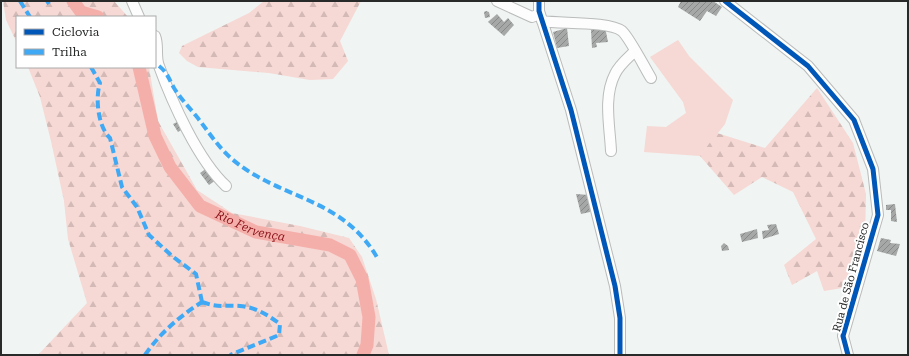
<svg xmlns="http://www.w3.org/2000/svg" width="909" height="356" viewBox="0 0 909 356" font-family="'Roboto Serif',serif">
	<defs>
		<pattern id="forest-firs" width="22" height="20" patternUnits="userSpaceOnUse"><rect width="22" height="20" fill="#f6d8d4"/><path d="M5 1l3.5 6h-7zM16 11l3.5 6h-7z" fill="#d3bab6"/></pattern>
		<pattern id="building-hatch" width="6" height="6" patternUnits="userSpaceOnUse"><rect width="6" height="6" fill="#a5a8a7"/><path d="M-1 1l2-2M0 6l6-6M5 7l2-2" fill="none" stroke="#868988"/></pattern>
	</defs>
	<rect width="100%" height="100%" fill="#f0f4f2"/>
	<path fill="#f6d8d4" d="M678,40L689,56L733,100L725,124L700,156L644,152L647,126L666,127L686,113L683,102L650,57Z"/>
	<path fill="url(#forest-firs)" d="M3,1H114L128,17H17V43L6,20Z
		M264,1H361L340,41L348,61L333,79L310,80L269,73L198,67L187,61L179,53L182,46L249,13Z
		M28,67H149L158,121L197,190L232,213L300,226L349,238L362,257L376,299L389,355H38L87,303L68,239L64,201L51,141L40,97Z
		M817,88L853,143L866,194L865,237L842,288L824,291L817,271L792,285L784,265L816,239L793,192L762,177L734,195L700,156L717,133L765,148Z"/>
	<g fill="none" stroke-linecap="round" stroke-linejoin="round">
		<g stroke="#f5afaa" stroke-width="13">
			<path d="M73,1L81,12L98,17"/>
			<path id="s1" d="M139,67L155,136L170,167L200,206L256,232L330,245L350,255L362,279L369,317L367,345L363,355"/>
		</g>
	</g>
	<path fill="url(#building-hatch)" d="M681,1H713L722,7L716,16L707,11L700,21L678,7Z
		M486,11L489,12L490,17L485,18L484,12Z
		M497,14L504,22L508,18L514,25L504,36L488,22Z
		M605,27L608,42L596,43L597,47L592,48L591,30Z
		M567,28L569,46L557,48L553,32Z
		M181,120L185,128L178,132L173,124Z
		M207,168L216,180L209,185L200,173Z
		M576,194L589,195L590,212L581,214Z
		M895,204L897,222L891,221V210H886V205Z
		M776,224L779,234L763,239L762,231L769,230L767,225Z
		M757,229L758,238L742,242L740,234Z
		M881,238L891,240L890,243L900,244L896,256L877,251Z
		M724,243L728,246L729,250L722,251L721,246Z"/>
	<g fill="none" stroke-linecap="round" stroke-linejoin="round">
		<g stroke="#b9bcba" stroke-width="12">
			<path id="minor" d="M132,1L139,17
				M497,1L532,17L540,14
				M539,1V11L571,110L615,286L620,318V355
				M725,1L808,66L854,120L873,169L878,215L843,336L848,355
				M542,21C560,24 609,21 622,31C629,37 645,68 651,78
				M155,36C159,45 155,57 159,66C172,102 198,160 226,186
				M611,151C610,127 603,97 615,74C619,65 628,58 635,51"/>
		</g>
		<use href="#minor" stroke="#fdfdfd" stroke-width="10"/>
		<path stroke="#3fa9f5" stroke-width="4" stroke-dasharray="8 4" stroke-linecap="butt" d="M20,1L30,17
			M47,1L49,4
			M159,66C167,72 169,79 174,88C180,98 189,107 197,117C208,131 218,147 232,159C280,200 342,196 378,259
			M91,67L100,83C95,98 98,127 110,138L122,187L137,207L149,235L172,256L196,274L202,302
			M202,302C219,308 223,305 240,306C255,307 268,315 280,324L279,335L230,355
			M145,355C160,333 180,316 202,302"/>
		<g stroke="#fff" stroke-width="8">
			<path id="cycleway" d="M539,1V11L571,110L615,286L620,318V355
				M725,1L808,66L854,120L873,169L878,215L843,336L848,355"/>
		</g>
		<use href="#cycleway" stroke="#0057b8" stroke-width="5"/>
	</g>
	<g text-anchor="middle" dominant-baseline="central" stroke-width="4" stroke-linejoin="round" paint-order="stroke">
		<g font-size="11" fill="#272a29" stroke="#fff">
			<text transform="translate(851 277) rotate(-75)">Rua de São Francisco</text>
		</g>
		<g font-size="12" font-style="italic" fill="#8d161d" stroke="#fff">
			<text stroke="none"><textPath href="#s1" startOffset="209">Rio Fervença</textPath></text>
		</g>
	</g>
	<rect width="909" height="356" fill="none" stroke="#272a29" stroke-width="4"/>
	<rect x="16" y="16" width="140" height="52" fill="#ffffff" stroke="#a9aaa9"/>
	<rect x="24" y="29" width="20" height="6" fill="#0057b8" stroke="#a9aaa9"/>
	<text x="52" y="36" font-size="12" fill="#272a29">Ciclovia</text>
	<rect x="24" y="49" width="20" height="6" fill="#3fa9f5" stroke="#a9aaa9"/>
	<text x="52" y="56" font-size="12" fill="#272a29">Trilha</text>
</svg>
